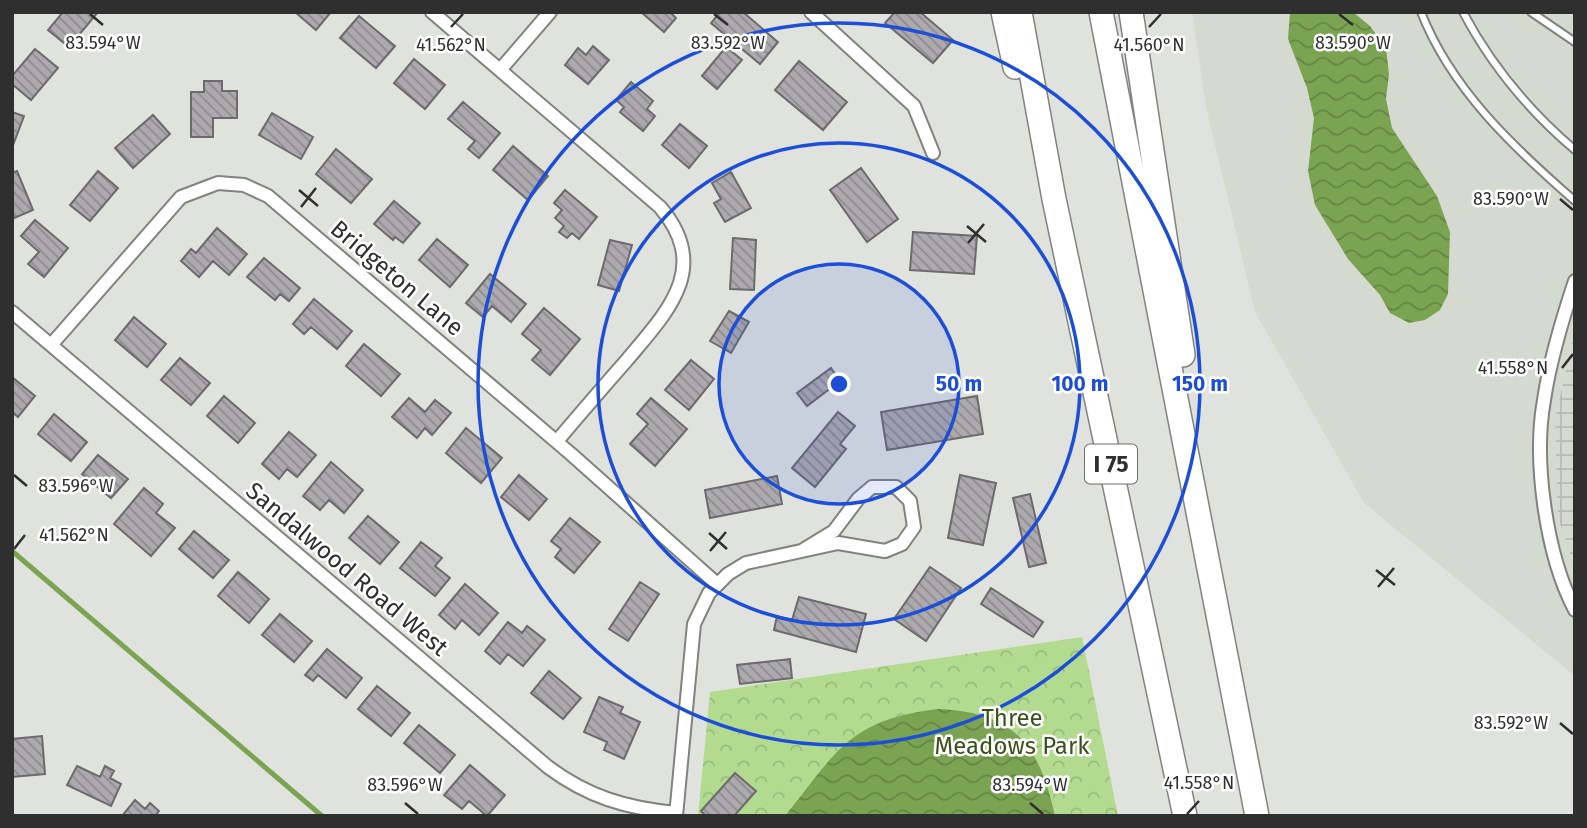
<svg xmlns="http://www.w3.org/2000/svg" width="1587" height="828" viewBox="0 0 1587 828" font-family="'Fira Sans',sans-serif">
	<defs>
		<pattern id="industrial-grid" width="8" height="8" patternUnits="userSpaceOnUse" patternTransform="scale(1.75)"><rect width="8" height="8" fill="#d4dacf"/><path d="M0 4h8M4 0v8" fill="none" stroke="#b6bbb2"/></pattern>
		<pattern id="forest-crowns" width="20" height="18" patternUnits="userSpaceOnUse" patternTransform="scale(1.75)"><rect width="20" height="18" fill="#b2db8f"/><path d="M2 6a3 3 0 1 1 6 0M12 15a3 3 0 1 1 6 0" fill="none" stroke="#99bc7c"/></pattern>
		<pattern id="water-waves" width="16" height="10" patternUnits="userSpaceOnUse" patternTransform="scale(1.75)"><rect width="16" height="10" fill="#7aa451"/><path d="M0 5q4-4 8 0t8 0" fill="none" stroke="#648644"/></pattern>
		<pattern id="building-back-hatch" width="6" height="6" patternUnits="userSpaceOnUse" patternTransform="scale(1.75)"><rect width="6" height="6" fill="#adaaad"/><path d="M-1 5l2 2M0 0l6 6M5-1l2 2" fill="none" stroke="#8d8b8d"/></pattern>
	</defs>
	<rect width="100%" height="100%" fill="#e0e2de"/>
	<path fill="#d4dacf" d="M1192,12H1575V328L1555,420L1558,518L1575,568V676L1364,503L1255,312L1206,107Z"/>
	<path fill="url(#industrial-grid)" d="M1575,328V568L1558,518L1555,420Z"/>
	<path fill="url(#forest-crowns)" d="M1082,637L1118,816H698L710,692Z"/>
	<path fill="url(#water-waves)" d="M1290,12H1353L1370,26L1386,48L1389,74L1386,99L1392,128L1437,196L1450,232L1448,294L1440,310L1425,320L1409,323L1390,313L1380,295L1348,259L1315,205L1308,171L1314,118L1307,88L1288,39Z
		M938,709C1013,712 1039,743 1055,816H785C838,750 849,720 938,709Z"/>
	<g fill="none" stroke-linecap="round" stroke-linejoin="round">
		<path stroke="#7aa451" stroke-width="5" d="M12,551L322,816"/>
	</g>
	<path fill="url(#building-back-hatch)" stroke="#6d6a6d" stroke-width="2" d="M63,12H98L69,47L48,30Z
		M295,12H331L316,30Z
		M641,12H670L676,18L664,32Z
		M720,12H743L778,42L760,64L711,23Z
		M895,12H920L953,40L933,63L885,23Z
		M359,16L395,46L376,68L340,38Z
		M593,46L609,60L588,84L565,65L578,48L586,55Z
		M726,47L742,60L717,89L702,76Z
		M35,49L58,68L31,100L12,84V76Z
		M414,59L445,85L425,109L394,83Z
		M799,61L847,102L823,130L775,90Z
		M204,81H222V91H237V118H213V137H191V92H204Z
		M631,82L653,101L647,109L655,116L643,131L620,112L624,107L616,100Z
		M463,102L500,133L479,158L468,149L475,141L448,119Z
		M12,112L24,116L12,148Z
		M272,113L313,137L301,159L259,135Z
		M153,115L170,134L133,168L115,148Z
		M680,124L707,146L689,168L662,145Z
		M513,146L548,176L528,200L493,170Z
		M336,149L372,179L351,203L316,174Z
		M861,168L898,219L867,242L830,190Z
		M17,171L33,210L12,219V173Z
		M98,171L118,188L90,221L70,205Z
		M731,172L751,208L725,222L714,203L721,199L712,183Z
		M565,190L597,217L579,239L572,233L567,238L559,232L564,226L555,218L562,210L554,203Z
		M394,201L420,223L403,243L395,237L393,240L374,224Z
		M35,220L68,248L44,277L28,264L39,252L21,236Z
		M217,228L247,254L229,275L213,261L199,277L181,261L191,249L196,253Z
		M913,232L977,236L974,274L910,270Z
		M733,238L756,240L754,290L730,289Z
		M437,239L468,265L450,287L419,260Z
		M610,240L632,245L619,291L598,285Z
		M264,258L300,288L289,301L280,294L275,300L247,277Z
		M490,274L526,304L511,322L492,306L483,317L466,303Z
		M314,299L352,331L337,349L311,327L304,334L293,324Z
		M544,308L580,339L550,375L532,360L541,350L522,334Z
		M729,311L749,322L731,353L710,341Z
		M134,317L166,344L147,367L115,340Z
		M364,344L400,374L381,396L346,366Z
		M180,358L210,383L191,405L161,380Z
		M691,360L714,379L689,410L665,390Z
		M831,368L840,381L807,406L797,393Z
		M12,377L35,396L18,417L12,412Z
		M224,396L255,423L238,443L207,416Z
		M977,396L983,434L887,450L881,412Z
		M409,398L425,412L435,400L451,413L432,435L425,428L417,438L392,417Z
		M651,398L687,429L655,466L630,444L648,424L637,414Z
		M838,412L855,426L840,444L846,449L815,487L792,468Z
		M54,414L87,442L71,461L38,434Z
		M466,428L502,458L481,483L446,453Z
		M289,432L316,455L297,477L287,469L279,479L262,464Z
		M98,455L128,479L111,498L82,474Z
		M331,462L363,490L344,513L329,500L320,510L303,496Z
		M519,475L547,499L529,520L501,497Z
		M960,475L996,483L983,545L948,538Z
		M777,476L782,504L710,518L705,490Z
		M144,488L163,504L156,513L175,528L151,556L114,524Z
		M1030,494L1046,563L1029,567L1013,498Z
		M368,516L399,542L380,564L349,538Z
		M570,518L600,542L574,573L555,557L561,549L551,541Z
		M194,531L229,560L213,578L179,549Z
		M421,542L442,558L435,566L450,578L435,596L400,568Z
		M930,567L961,588L926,641L894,619Z
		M238,572L269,599L249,623L218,596Z
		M640,582L659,594L628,641L609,629Z
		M465,584L498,613L479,635L462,620L455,629L439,615Z
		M991,588L1043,622L1033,637L981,604Z
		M799,597L866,614L856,652L774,630L777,616L792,620Z
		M280,614L312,641L294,662L262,635Z
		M508,622L522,633L527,626L545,640L523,666L508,654L500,664L485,651Z
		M327,649L362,678L346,698L318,675L313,681L305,675Z
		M790,659L792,678L740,684L737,665Z
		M549,671L581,698L563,719L531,693Z
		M377,686L410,713L391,736L358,709Z
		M599,697L623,707L620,713L640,722L624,759L604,750L607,742L584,732Z
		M419,725L455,755L440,773L404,743Z
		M42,736L45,774L12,777V739Z
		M470,765L505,795L487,816L469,801L462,809L444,795Z
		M77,766L100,777L105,766L114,771L110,778L121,784L111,806L67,785Z
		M735,773L756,791L734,816H706L701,811Z
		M135,800L145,809L150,803L159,811L155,816H122Z"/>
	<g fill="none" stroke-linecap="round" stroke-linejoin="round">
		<g stroke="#81837f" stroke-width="10">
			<path id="service" d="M1421,12C1451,89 1514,148 1575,201
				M1463,12C1491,65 1529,111 1575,150
				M1531,12L1575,42"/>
		</g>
		<g stroke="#81837f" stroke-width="16">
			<path id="minor" d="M432,12L660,207C712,268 667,312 627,360C603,387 580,414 557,441
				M811,12L914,106L933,153
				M500,70L550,12
				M1575,281C1562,320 1550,359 1544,400C1533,461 1546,555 1575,610
				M12,312L548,767C588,797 626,808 676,813
				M51,345L181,197L218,183L244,185L268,196L571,454L717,584
				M676,816L694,624L709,593L728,574L746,563L838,543L885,551L902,544L914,527L910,501L896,487H872L858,499L834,531L803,550"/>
		</g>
		<g stroke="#81837f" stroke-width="26">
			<path id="motorway" d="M1003,12L1015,67
				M1020,12L1054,199L1185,816
				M1101,12L1257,816
				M1131,12L1183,355"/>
		</g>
		<use href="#service" stroke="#fff" stroke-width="6"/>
		<use href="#minor" stroke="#fff" stroke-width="12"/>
		<use href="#motorway" stroke="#fff" stroke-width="23"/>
	</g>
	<path fill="none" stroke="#2e2f2e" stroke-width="2.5" d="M90,14L103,25M714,14L728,25M1339,14L1353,25M451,27L463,14M1149,27L1161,14M299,190L318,206M1560,199L1573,210M301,207L316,188M967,226L986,242M968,243L984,224M1562,368L1573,354M14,475L27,486M709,533L727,549M14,549L25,535M710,551L726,532M1376,570L1395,585M1378,587L1394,568M1560,723L1573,734M405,803L418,814M1030,803L1043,814M1187,814L1199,801"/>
	<circle cx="839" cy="384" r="120" fill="#1d4ed8" fill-opacity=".12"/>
	<g fill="none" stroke="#1d4ed8" stroke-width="3.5">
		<circle cx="839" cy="384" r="120"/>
		<circle cx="839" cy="384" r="241"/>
		<circle cx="839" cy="384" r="361"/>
	</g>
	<g text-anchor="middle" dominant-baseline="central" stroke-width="5" stroke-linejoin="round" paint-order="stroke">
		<rect fill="#fff" stroke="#6d6d6d" stroke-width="2" x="1085" y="444.5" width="52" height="39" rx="5"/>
		<g font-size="23" font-weight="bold" fill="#2e2f2e">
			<text x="1111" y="464">I 75</text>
		</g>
		<g font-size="24" fill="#2e2f2e" stroke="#fff">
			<text transform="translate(397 278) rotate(40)">Bridgeton Lane</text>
			<text transform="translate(347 569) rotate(40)">Sandalwood Road West</text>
		</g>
		<g font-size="24" fill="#38531a" stroke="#fff">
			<text x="1012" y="718">Three<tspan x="1012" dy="28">Meadows Park</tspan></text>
		</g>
	</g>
	<g font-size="18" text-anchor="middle" fill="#2e2f2e" stroke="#fff" stroke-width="5" stroke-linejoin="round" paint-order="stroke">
		<text x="728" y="49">83.592°W</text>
		<text x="103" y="49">83.594°W</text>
		<text x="1353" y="49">83.590°W</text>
		<text x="451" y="51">41.562°N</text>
		<text x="1149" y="51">41.560°N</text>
		<text x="1511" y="205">83.590°W</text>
		<text x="1513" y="374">41.558°N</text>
		<text x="76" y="492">83.596°W</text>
		<text x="74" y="541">41.562°N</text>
		<text x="1511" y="729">83.592°W</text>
		<text x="1199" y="789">41.558°N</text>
		<text x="405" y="791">83.596°W</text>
		<text x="1030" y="791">83.594°W</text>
	</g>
	<circle cx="839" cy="384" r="10" fill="#1d4ed8" stroke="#fff" stroke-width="3.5"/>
	<g font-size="21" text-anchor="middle" font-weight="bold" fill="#1d4ed8" stroke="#fff" stroke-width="5" stroke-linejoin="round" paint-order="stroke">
		<text x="959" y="391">50 m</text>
		<text x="1080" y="391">100 m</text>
		<text x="1200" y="391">150 m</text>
	</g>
	<rect width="1587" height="828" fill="none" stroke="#2e2f2e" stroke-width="28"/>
</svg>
